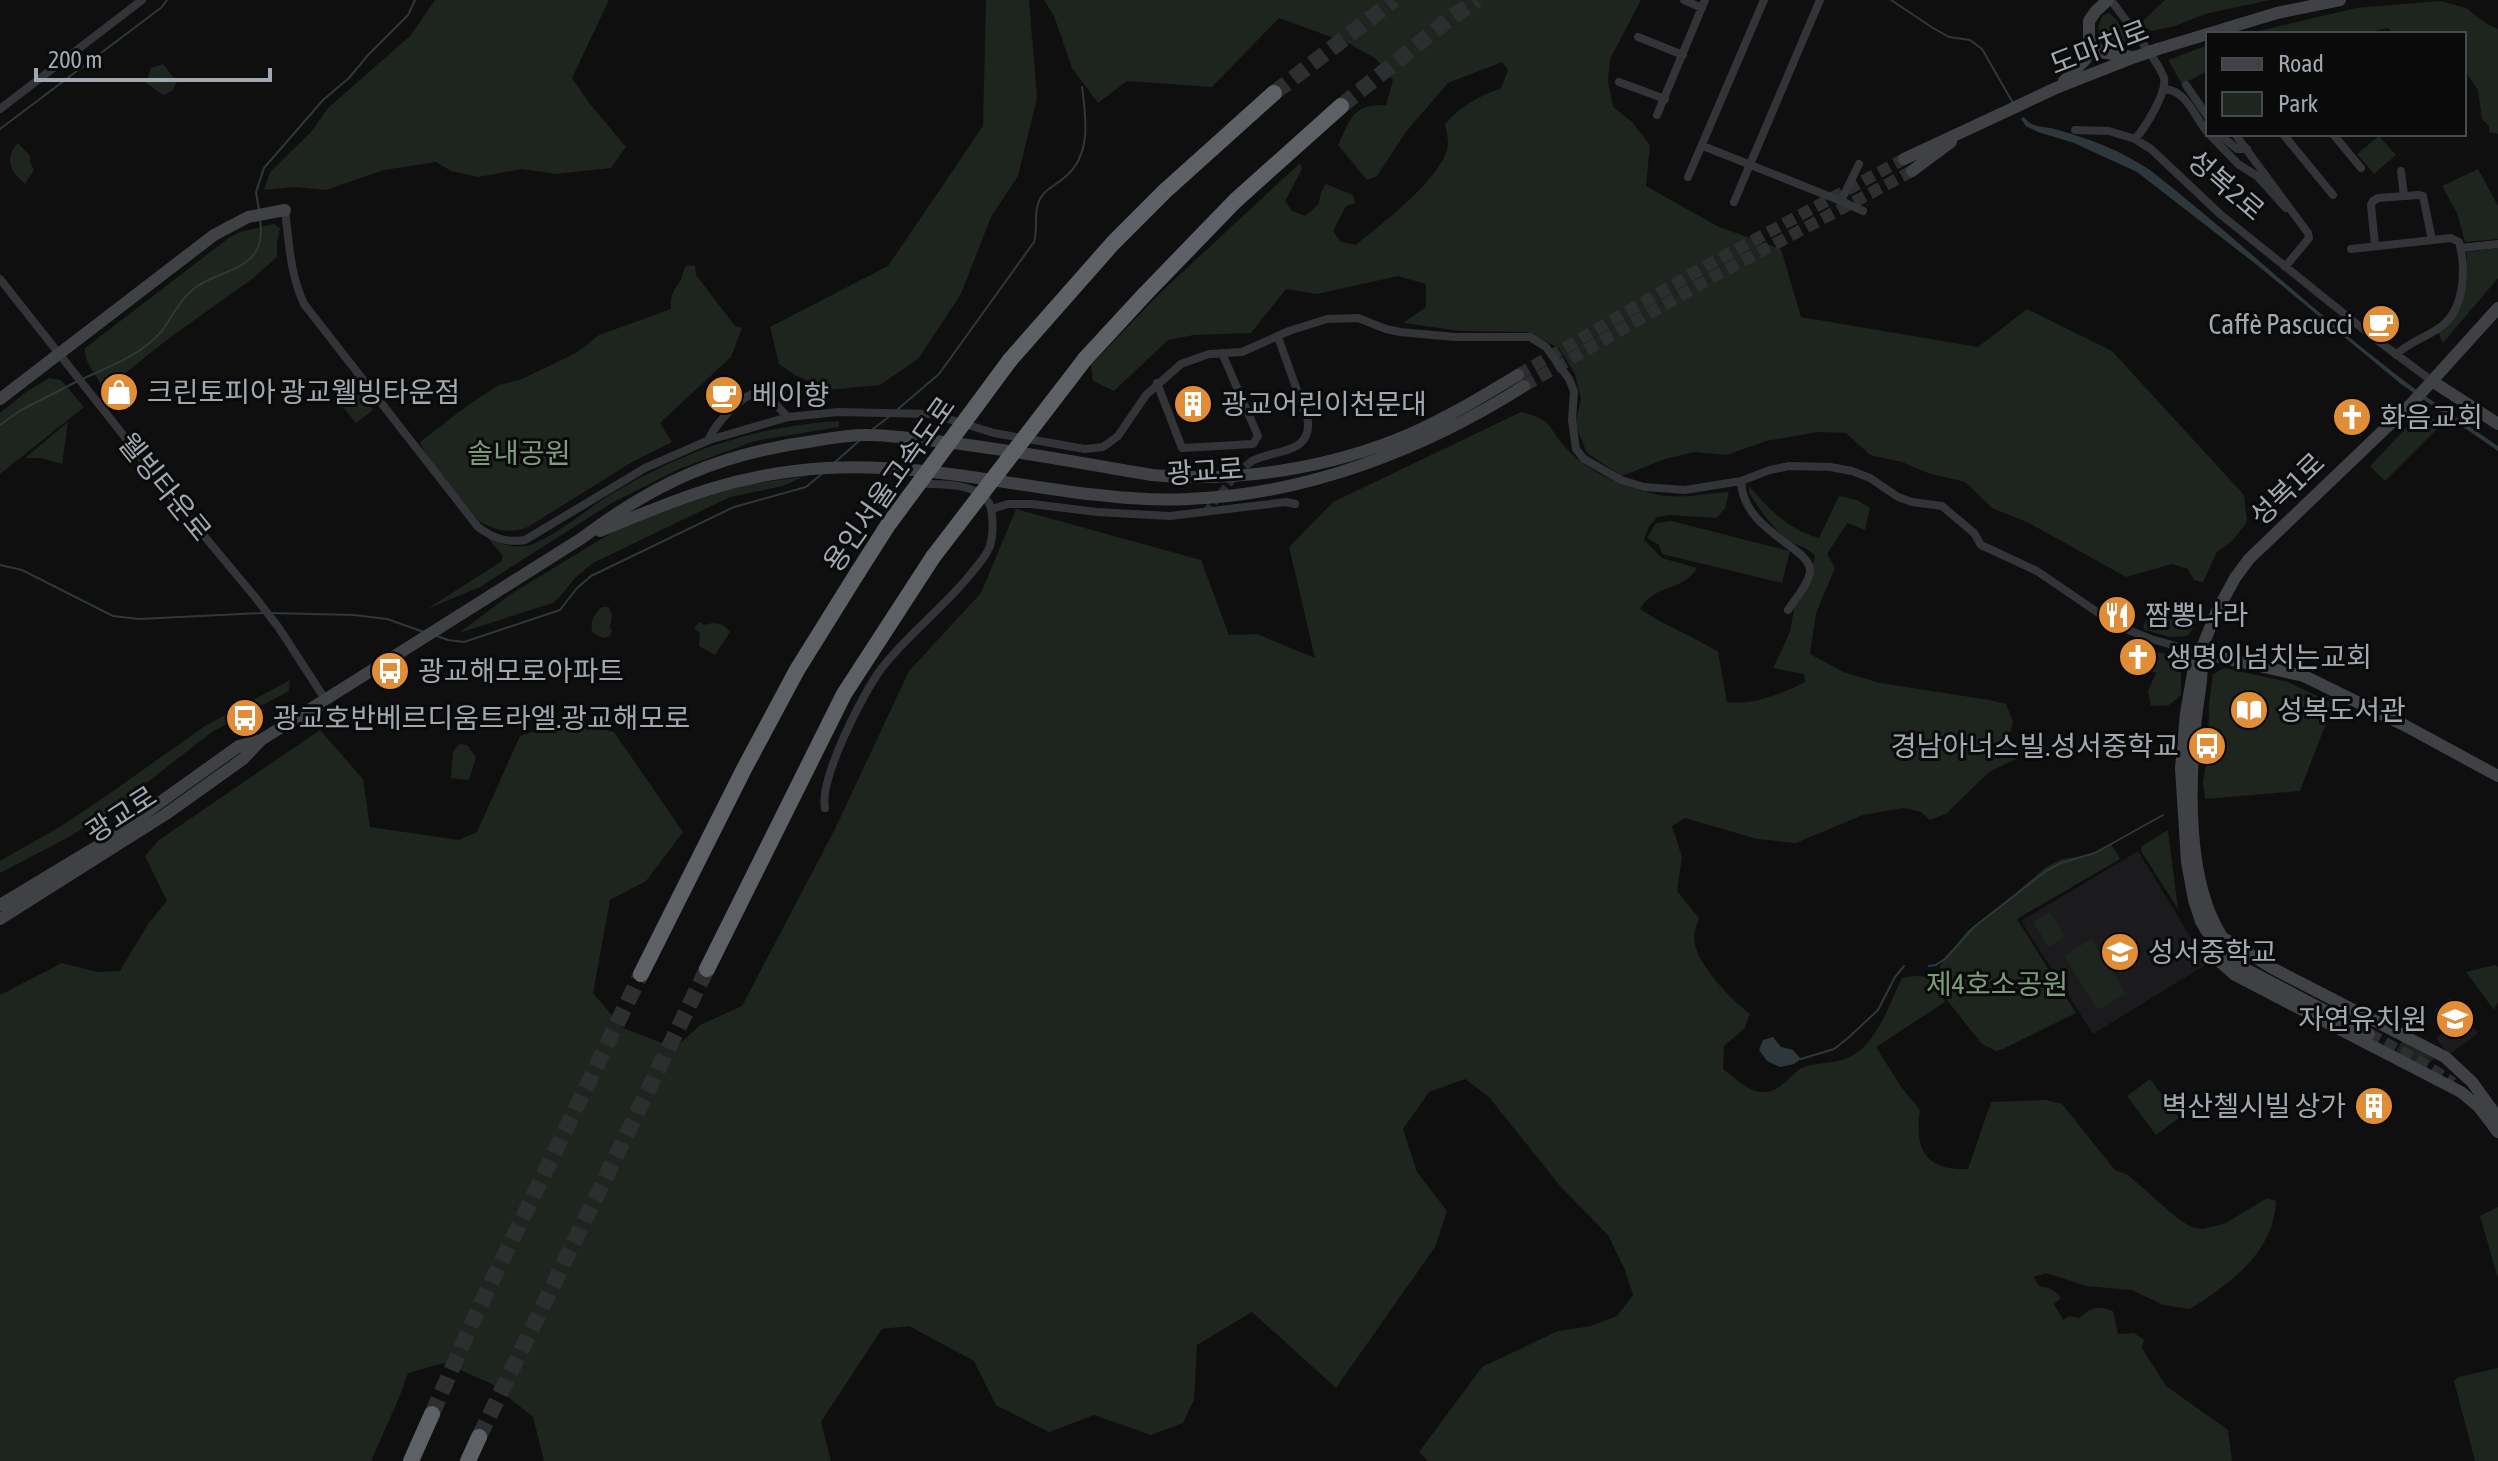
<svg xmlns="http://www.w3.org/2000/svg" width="2498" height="1461" viewBox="0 0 2498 1461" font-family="'Asap Condensed','Noto Sans KR',sans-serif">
	<rect width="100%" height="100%" fill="#0f0f10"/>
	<path fill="#1b1b1d" d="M2138,851L2207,964L2093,1034L2021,921Z
		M2451,997L2478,1033L2449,1055L2436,1038L2448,1028L2434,1010Z"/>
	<path fill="#1e241e" d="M435,0H609L572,78L590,104L626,147L611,168L556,174L522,169L478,177L451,171L436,162L384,170L326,190L294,187L264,190L270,172L311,132L328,108L410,36Z
		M986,0H1029L1037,98L1018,176L991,217L961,294L918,359L880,385L827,390L795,375L779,364L770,327L888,266L983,126Z
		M1044,0H1641L1610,59L1608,81L1613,107L1632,122L1650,145L1646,186L1719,227L1781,249L1801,317L1978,347L2027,309L2112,351L2244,495L2247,522L2233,540L2217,552L2203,582L2194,580L2188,569L2172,564L2126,577L2029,523L1992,508L1965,482L1928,473L1902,462L1870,455L1846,433L1818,432L1766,441L1727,455L1694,452L1665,459L1622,476L1587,453L1575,424L1581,399L1575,374L1559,348L1527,332L1461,331L1403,323L1426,307V284L1398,276L1317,294L1286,289L1251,333L1194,335L1168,340L1114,391L1093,381L1091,365L1161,292L1300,163L1302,169L1285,201L1292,211L1305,216L1319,204L1321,192L1326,184L1353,195L1355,203L1346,206L1333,231L1341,242L1356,245C1380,225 1447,175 1448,143C1448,137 1446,130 1445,124C1462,105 1478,97 1501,88L1508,70L1502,62L1448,83L1406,132L1377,176L1367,180L1338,145C1351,119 1352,104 1386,105L1393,80L1376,59L1350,44L1279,18L1212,87L1127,81L1098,103L1072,68L1054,16Z
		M2165,0H2270L2205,14L2175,26L2151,31L2144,27L2143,21Z
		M2440,1L2466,8L2487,24L2498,29V134L2489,132V126L2482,119L2478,90L2466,73L2464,34H2437L2434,31L2394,34L2388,28L2360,34H2246L2356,8Z
		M2109,13L2116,19L2131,43L2113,48L2100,40L2098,26L2103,15Z
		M2208,45V71L2182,84L2168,60Z
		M163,64L177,82L172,91L163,95L146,83L151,68Z
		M2379,136L2396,155L2374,174L2357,154Z
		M18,143L30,156V162L34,170L25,184C10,171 4,159 18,143Z
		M2478,169L2498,206V239L2465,242L2457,213L2442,186Z
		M274,224L280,228L277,242V257L252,279L168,339L103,391C99,374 84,366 85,348L230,237L240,232Z
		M2498,248V278L2443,343L2438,332L2461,301L2467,278V252Z
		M687,265L695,266L696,275L735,326L742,328L731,357L660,423L672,442L632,462L528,527C510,534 496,531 479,521L427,457L420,442L468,405L499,385L522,379L576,353L599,335L671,309C670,296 673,292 679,283C684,276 681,271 687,265Z
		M49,378L61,380L84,407L0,474V413L26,392Z
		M361,393L373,410L356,423L343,407Z
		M2423,410L2441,425L2385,481L2370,466Z
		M1521,412C1556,421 1546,427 1567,449C1591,475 1632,491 1667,496C1687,498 1710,493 1729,492L1725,508L1717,518L1670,515L1657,517L1648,528L1644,540L1662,558L1697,568C1683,592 1655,583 1640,609C1665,626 1693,636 1718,652L1727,702C1751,706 1784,693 1805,682L1804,674L1773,668L1790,632L1794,608L1810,576L1815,556C1808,547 1796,546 1787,539C1772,528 1759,508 1749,493V486C1770,510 1787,529 1819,538L1839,496L1857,500L1870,508L1865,530L1847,523L1827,554L1835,568L1816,613L1810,654L1843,672L1880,683L1990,700L2006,704L2013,721L2010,734L2016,759L1989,772L1946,814L1930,820L1921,812L1904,808L1863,815L1796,843L1757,839L1685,818L1672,826L1682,857L1677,891L1699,918C1698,923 1694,931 1694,936C1693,962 1732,1000 1750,1014L1744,1029L1724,1046L1723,1069C1737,1079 1752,1097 1771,1091C1782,1088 1791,1075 1800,1069C1813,1062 1828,1064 1842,1060C1875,1051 1888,1006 1902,978C1930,972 1934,979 1945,1002L1876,1047L1902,1088L1920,1110C1914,1149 1925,1171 1968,1169L1991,1102L2046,1100L2062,1104L2115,1170L2128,1175L2177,1218L2191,1227L2203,1229L2226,1223L2267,1198L2276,1201C2274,1253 2229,1284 2190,1309L2163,1305L2132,1290L2086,1286L2046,1273L2034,1277L2039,1286C2049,1287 2055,1290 2061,1298L2054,1304L2063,1320L2069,1316L2079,1318C2092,1307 2096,1305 2113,1311L2118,1334L2134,1333L2144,1340L2142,1348L2166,1386L2228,1430L2232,1461H1428L1419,1452L1482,1367L1558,1331L1591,1326L1617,1316L1633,1295L1625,1270L1608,1235L1560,1186L1489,1097L1465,1079L1429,1092L1403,1129L1417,1172L1447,1211L1435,1247L1336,1388L1252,1312L1197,1345L1194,1400L1183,1423L1151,1435L1094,1415L1049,1432L996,1405L974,1361L909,1326L882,1329L821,1422L831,1461H544L533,1417L492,1384L444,1363L408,1373L399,1398L371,1461H0V995L62,963L98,972L120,971L148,924L167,901L145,856L159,840L320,730L363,779L370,827L459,840L477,832L520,736L567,720L614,732L683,832L646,881L610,900L593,993L623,1028L675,1048L700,1025L742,1006L834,831L909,671L981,593L1016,509L1201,560L1229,635L1257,634L1315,658L1289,547L1333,502Z
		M839,421V427L755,441L679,469L610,504L480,587L427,609L502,561L503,556L488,538C501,544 515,549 530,545C555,537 589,507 613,493C685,450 756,426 839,421Z
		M68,422L62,464L41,458H25Z
		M805,476L783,486L730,497L593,563L575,578L558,599L553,603L459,633L511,594L624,525L726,488Z
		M1671,521L1790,551L1782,583L1662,554L1659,545L1647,538L1656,523Z
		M2190,601L2201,606L2194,627L2187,636L2170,637L2145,630L2143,627L2146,620L2180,610L2186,602Z
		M602,607H609L612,614L610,628L612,630L610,636L603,638L593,633C589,623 594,613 602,607Z
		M699,622L704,625C714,622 723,622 730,632L715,655L699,646L700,633L694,629Z
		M2143,649L2171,655L2181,665V695L2169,705L2151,706L2148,691L2156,673L2151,671L2154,664Z
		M2224,668L2288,682L2334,704L2332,715L2323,731L2300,791L2205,799L2203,782L2208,749L2209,705L2213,674Z
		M290,680L289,691L212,732L113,809L69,837L0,873V861L63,825L106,796L205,726Z
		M459,744L467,745L476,757L469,780L451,778L453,752Z
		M2168,830V831L2178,909L2141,851L2142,846Z
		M2111,844L2120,859L2017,919L2076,1013L2003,1049L1996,1051L1982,1044L1946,999L1938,980L1940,966L1967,931L1988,917L2046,867L2062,859L2087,855Z
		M2050,912L2065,936L2049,947L2033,922Z
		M2091,939L2126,993L2098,1010L2064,956Z
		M2495,965L2498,967V1002L2494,1010L2466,972Z
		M2402,1041L2435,1058L2428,1064L2427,1070L2395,1053Z
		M2150,1079L2179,1118L2156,1135L2127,1096Z
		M2498,1207V1279L2480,1216Z
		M2498,1368V1461H2475L2454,1381L2458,1377Z"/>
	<path fill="#2e383c" d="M2024,117C2032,129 2046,126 2058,130C2091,139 2121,151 2150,170C2232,234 2307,306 2389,369C2424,397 2461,420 2498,446V451L2401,384L2257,265L2137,172L2074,143L2038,132L2026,126L2021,119Z
		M1773,1037L1781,1047L1793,1050L1801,1059L1794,1064L1780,1067L1767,1061L1759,1050L1763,1040Z"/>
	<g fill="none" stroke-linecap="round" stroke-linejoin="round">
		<path stroke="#2e383c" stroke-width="2" d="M1891,0L1933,28L1949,37L1970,40L1982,49L2013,103
			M0,129L162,7L167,0
			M259,210L256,192L264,168L323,100L349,78L368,55L408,15L415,0
			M82,379C109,367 141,355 161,332C171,319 178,303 190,292C216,267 269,274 260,220
			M898,409L939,374L1034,242C1038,228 1034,215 1038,204C1042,190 1055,186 1065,177C1092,155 1086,117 1082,87
			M0,425L21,410L76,382
			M873,429L890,416
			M834,463L859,441
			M0,565L22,570L113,616L139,619L263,613
			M269,613L354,615L387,619L424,632
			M434,635L448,640L464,642L560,610L577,588L591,576L734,507L806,487L823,473
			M1929,966L1936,965L1945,959L1974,927L2046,871L2061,863L2095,853L2163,815
			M1801,1059L1834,1049L1848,1038L1878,1010L1895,977L1904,966"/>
		<path stroke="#2c2e30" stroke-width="8" stroke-dasharray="8 4" stroke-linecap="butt" d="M1206,512L1238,472L1252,461"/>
		<path stroke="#2c2e30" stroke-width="12" stroke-dasharray="12 6" stroke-linecap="butt" d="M1518,375L1706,266L1904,159
			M1524,386L1711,278L1912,171
			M2369,1034L2422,1063L2453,1083"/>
		<path stroke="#2c2e30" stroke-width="16" stroke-dasharray="16 8" stroke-linecap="butt" d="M1274,93L1394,0
			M1341,106L1448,20L1477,0
			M432,1414L476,1314L641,974
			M479,1437L707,969"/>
		<path stroke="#323437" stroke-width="8" d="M1684,0L1702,8
			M2111,0C2122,16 2160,63 2164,78C2167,93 2145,128 2135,139
			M1638,37L1683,55
			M1619,82L1665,99
			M2186,85L2208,117
			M2164,89C2187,90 2195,118 2208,133
			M0,109L142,0
			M1657,115L1705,0
			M2075,130L2109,131L2135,139L2151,149L2220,214L2373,337L2432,381
			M2209,134L2238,164L2257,176L2286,208
			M2219,134L2237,149H2247
			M2235,134L2308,233L2309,238L2285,267
			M2283,134L2333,195
			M2333,134L2361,168
			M1703,146L1841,201L1859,164
			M2401,171L2404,196
			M1688,177L1764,0
			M1841,201L1863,211
			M1734,202L1820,0
			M285,210C289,242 290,274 304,304L478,527C493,538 506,543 525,540L645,468L709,440L788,417L838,412L932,414L994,433L1085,449L1103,447L1118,436L1146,395L1181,364L1209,354L1242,352L1289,331L1327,319L1358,318L1386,329L1400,332L1455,337H1530L1546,347L1569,379L1574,391L1572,420L1576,449L1584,459L1621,480L1644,487L1685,490L1741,481L1770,470L1789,466L1830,467L1852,471L1870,478L1898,497L1912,502L1942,506L1974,533L1981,545L2037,571L2116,625L2151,639L2201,653
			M2375,246L2371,205L2373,201L2378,198L2418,195L2423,196L2432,240
			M2461,248L2498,244
			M2351,249L2451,238L2459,242C2466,267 2465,307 2443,325C2429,337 2409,341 2396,355
			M0,279L180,507L255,597L279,628L325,699
			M1157,383L1182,448L1253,444L1258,436L1222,353
			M709,440C712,427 745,391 758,393C769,394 781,411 788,417
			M1252,461C1274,449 1311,455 1308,421L1278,337
			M1741,481C1743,533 1813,547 1810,572C1808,585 1795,599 1788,610
			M992,509L1008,504H1032L1097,512L1170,516L1286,502L1295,504
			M825,808C819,779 863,693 881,669C907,635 942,609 969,576C977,566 986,557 990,546C993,536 993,525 992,515C991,485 950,484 928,484"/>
		<path stroke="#3f4145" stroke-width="12" d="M2090,40L2100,52L2132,57
			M2158,49L2277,13L2340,0
			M2064,81L2085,60L2089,52V21L2096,11L2108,0
			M1904,159L2056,88L2135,57
			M1912,171L1951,142
			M2432,381L2498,424
			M0,399L214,235L248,217L285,210
			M600,531C679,498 739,473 826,468C911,463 995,482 1079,493C1115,497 1152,501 1188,499C1306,495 1425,449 1524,386
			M2201,653C2204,678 2197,702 2195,727C2189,793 2186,896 2231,949
			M2201,653L2304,676L2404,725L2498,776
			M0,905L103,843L239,746L261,740
			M0,919L166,814L243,759L261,740L582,538C656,482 722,453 814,441C832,438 851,434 869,435C891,435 914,439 936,441C1008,449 1080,463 1152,475C1238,483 1331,468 1410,434C1447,418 1483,396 1518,375
			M2227,940L2272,968L2445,1057L2472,1082L2498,1118
			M2208,944L2218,960L2235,975L2461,1092L2479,1107L2498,1132
			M2369,1034L2236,964L2206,930L2201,921L2194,900L2187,862L2181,768L2186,713L2194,667L2217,611L2235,578L2249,559L2412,403L2498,308"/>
		<path stroke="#5d6065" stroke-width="16" d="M1085,359L1146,293L1235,201L1341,106
			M1010,360L1113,243L1165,191L1274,93
			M707,969L844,694L933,557
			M641,974L744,769L797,670L858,572
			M411,1461L432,1414
			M468,1461L479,1437"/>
		<path stroke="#3f4145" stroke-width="12" d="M2135,57L2158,49"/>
		<path stroke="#5d6065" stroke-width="16" d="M933,557L1085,359
			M858,572L888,525L1010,360"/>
	</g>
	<defs>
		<g id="cafe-disc" transform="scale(2)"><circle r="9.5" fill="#e18c36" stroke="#0a0a0b"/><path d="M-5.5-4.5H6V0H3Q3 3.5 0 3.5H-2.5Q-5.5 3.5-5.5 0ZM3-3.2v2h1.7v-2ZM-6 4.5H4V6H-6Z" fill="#fff"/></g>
		<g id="shop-disc" transform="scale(2)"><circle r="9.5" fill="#e18c36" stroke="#0a0a0b"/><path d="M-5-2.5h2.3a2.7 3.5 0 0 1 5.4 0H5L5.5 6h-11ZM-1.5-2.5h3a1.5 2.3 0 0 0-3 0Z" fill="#fff"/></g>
		<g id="building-disc" transform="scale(2)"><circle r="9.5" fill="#e18c36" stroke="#0a0a0b"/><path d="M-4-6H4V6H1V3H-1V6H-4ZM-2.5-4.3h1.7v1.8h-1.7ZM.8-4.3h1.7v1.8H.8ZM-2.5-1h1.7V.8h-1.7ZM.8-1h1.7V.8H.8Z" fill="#fff"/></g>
		<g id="church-disc" transform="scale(2)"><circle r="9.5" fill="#e18c36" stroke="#0a0a0b"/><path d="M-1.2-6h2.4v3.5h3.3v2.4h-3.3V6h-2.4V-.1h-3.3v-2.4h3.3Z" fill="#fff"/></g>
		<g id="restaurant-disc" transform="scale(2)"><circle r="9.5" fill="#e18c36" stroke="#0a0a0b"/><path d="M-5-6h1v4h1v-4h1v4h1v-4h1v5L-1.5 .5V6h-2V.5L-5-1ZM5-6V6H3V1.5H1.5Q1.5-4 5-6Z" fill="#fff"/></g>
		<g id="bus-disc" transform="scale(2)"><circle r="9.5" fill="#e18c36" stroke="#0a0a0b"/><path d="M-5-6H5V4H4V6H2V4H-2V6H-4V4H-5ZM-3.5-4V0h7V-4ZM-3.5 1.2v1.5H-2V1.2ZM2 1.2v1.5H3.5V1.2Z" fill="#fff"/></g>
		<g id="library-disc" transform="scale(2)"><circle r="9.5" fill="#e18c36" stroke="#0a0a0b"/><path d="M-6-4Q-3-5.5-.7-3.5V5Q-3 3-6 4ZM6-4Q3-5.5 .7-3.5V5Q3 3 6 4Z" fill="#fff"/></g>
		<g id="school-disc" transform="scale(2)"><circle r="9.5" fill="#e18c36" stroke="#0a0a0b"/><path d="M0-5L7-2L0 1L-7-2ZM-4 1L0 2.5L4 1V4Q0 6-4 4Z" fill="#fff"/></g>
	</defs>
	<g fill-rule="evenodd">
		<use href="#cafe-disc" x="2381" y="324"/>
		<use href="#shop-disc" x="119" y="392"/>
		<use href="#cafe-disc" x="724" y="395"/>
		<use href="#building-disc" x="1193" y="404"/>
		<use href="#church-disc" x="2352" y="417"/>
		<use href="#restaurant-disc" x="2117" y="615"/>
		<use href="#church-disc" x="2138" y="657"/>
		<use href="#bus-disc" x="390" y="671"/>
		<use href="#library-disc" x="2249" y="710"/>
		<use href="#bus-disc" x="245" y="718"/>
		<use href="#bus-disc" x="2207" y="746"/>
		<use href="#school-disc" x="2120" y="952"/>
		<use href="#school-disc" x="2455" y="1019"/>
		<use href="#building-disc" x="2374" y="1106"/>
	</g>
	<g text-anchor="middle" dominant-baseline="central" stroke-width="6" stroke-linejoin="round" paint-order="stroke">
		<g font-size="28" fill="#a1a8b0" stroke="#0a0a0b">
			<text transform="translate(2099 47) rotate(-21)">도마치로</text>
			<text transform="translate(2226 185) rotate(41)">성복2로</text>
			<text transform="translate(1205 471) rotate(-4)">광교로</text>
			<text transform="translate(889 484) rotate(-55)">용인서울고속도로</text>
			<text transform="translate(165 487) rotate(51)">웰빙타운로</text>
			<text transform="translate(2287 489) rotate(-44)">성복1로</text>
			<text transform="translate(121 814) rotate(-33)">광교로</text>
		</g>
		<g font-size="28" fill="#a1a8b0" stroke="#0a0a0b" text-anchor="start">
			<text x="2353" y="324" text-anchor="end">Caffè Pascucci</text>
			<text x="147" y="392">크린토피아 광교웰빙타운점</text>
			<text x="752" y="395">베이향</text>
			<text x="1221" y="404">광교어린이천문대</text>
			<text x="2380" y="417">화음교회</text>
			<text x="2145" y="615">짬뽕나라</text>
			<text x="2166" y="657">생명이넘치는교회</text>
			<text x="418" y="671">광교해모로아파트</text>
			<text x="2277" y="710">성복도서관</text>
			<text x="273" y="718">광교호반베르디움트라엘.광교해모로</text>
			<text x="2179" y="746" text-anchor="end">경남아너스빌.성서중학교</text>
			<text x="2148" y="952">성서중학교</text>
			<text x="2427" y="1019" text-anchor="end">자연유치원</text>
			<text x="2346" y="1106" text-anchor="end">벽산첼시빌 상가</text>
		</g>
		<g font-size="28" fill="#7d9a79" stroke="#0a0a0b">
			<text x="519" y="453">솔내공원</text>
			<text x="1997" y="984">제4호소공원</text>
		</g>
	</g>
	<rect x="2206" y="32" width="260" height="104" fill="#0a0a0b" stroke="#46494d" stroke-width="2"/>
	<rect x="2222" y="58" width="40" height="12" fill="#3f4145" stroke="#46494d" stroke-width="2"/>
	<text x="2278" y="72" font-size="24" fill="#a1a8b0">Road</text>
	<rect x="2222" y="92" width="40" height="24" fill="#1e241e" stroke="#46494d" stroke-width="2"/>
	<text x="2278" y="112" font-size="24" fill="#a1a8b0">Park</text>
	<path d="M36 68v12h234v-12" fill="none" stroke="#a1a8b0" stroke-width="4"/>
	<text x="48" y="68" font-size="24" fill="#a1a8b0" stroke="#0a0a0b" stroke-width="6" paint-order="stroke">200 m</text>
</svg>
